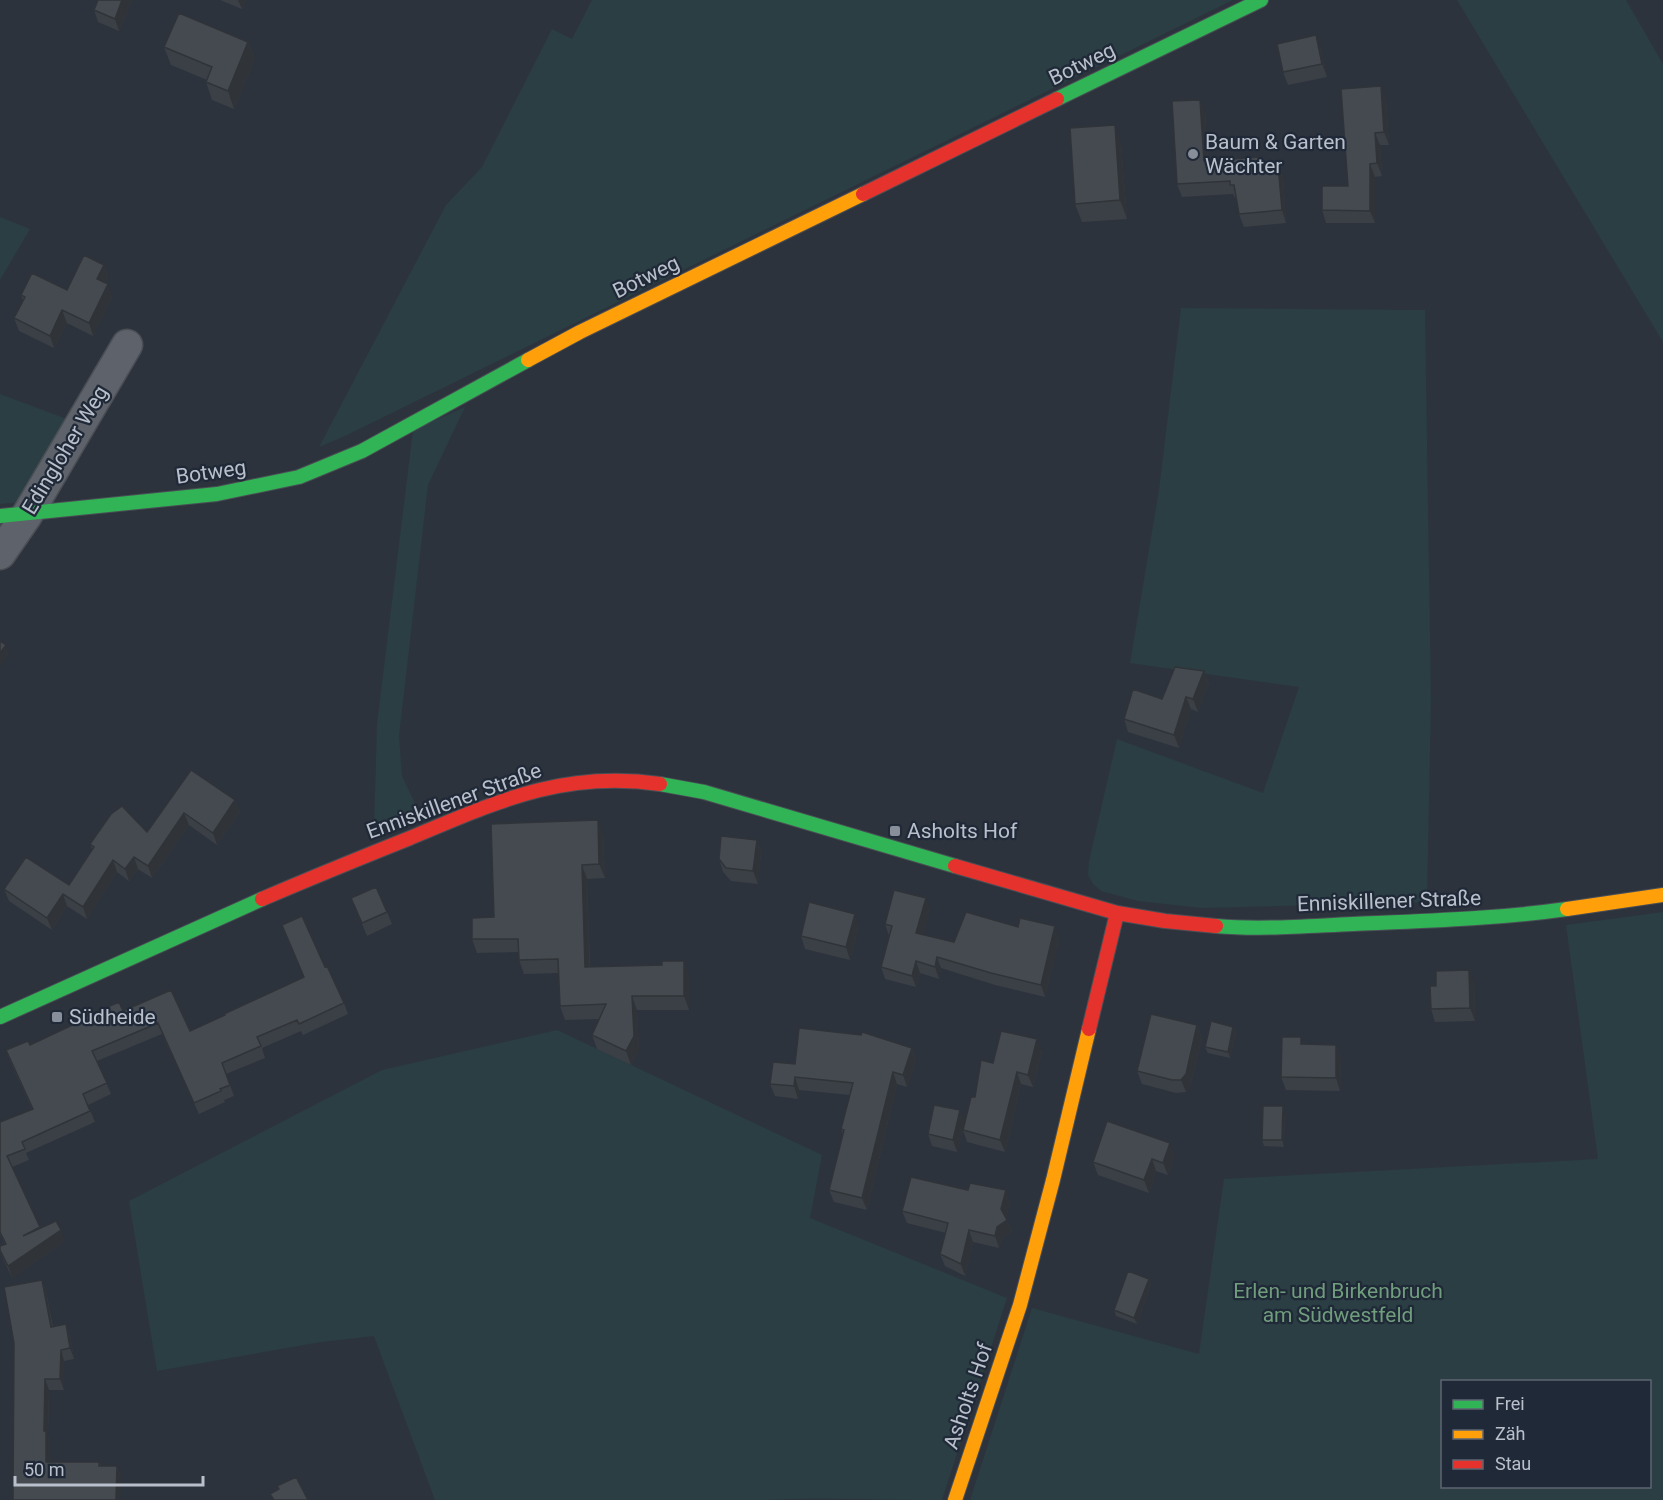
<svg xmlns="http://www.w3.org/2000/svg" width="1663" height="1500" viewBox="0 0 1663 1500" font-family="Roboto,sans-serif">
	<rect width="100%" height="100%" fill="#2d333d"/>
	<path fill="#2a3e43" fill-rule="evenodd" d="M592,0H1233L345,436L319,447L446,205L482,167L552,29L572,39Z
		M1457,0H1626L1663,64V342Z
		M0,217L30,229L0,280Z
		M1181,308L1425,310L1431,701L1427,902L1202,908L1138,901L1101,891L1093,884L1088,875L1089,861L1117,739L1263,793L1299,687L1130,663L1159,490Z
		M0,394L72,421L22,502L0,504Z
		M465,407L428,485L399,736L402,776L419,812L374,829L377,724L413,430Z
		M1663,912V1500H970L1032,1308L1199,1354L1224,1179L1598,1159L1566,925ZM1442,1382H1650V1486H1442Z
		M557,1030L822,1155L810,1218L1007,1298L942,1500C884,1500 825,1497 767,1500H435L374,1336L321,1342L157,1371L129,1201L382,1070Z"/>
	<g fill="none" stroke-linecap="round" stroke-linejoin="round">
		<g stroke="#4a4e55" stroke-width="33">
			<path id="street" d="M0,554L27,515L127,345"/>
		</g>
		<g stroke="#4a4e55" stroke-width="16">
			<path id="fast" d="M1057,99L1261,0
				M0,516L217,494L299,477L362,451L528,360
				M660,784L704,792L955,866
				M1216,926C1261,930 1307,926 1353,924C1424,921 1496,919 1567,909
				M0,1017L262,899"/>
		</g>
		<g stroke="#4a4e55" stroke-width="16">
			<path id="slow" d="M528,360L580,332L863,194
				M1567,909L1663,895
				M955,1500L1020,1305L1053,1180L1089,1029"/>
		</g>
		<g stroke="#4a4e55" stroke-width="16">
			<path id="jam" d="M863,194L1057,99
				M955,866L1117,913L1165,921L1216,926
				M262,899C311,878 360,858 410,838C496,802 563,770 660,784
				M1089,1029L1117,913"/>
		</g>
		<use href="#street" stroke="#5e626a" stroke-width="30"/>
		<use href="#fast" stroke="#30b455" stroke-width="14"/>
		<use href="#slow" stroke="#ff9f0a" stroke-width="14"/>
		<use href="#jam" stroke="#e5322d" stroke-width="14"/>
	</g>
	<path fill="#3b4046" d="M132,0L119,31L98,22L94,10Z
		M220,0H246L242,9Z
		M248,42L255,59L234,109L212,100L206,82L207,80L171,65L164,47Z
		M1321,48L1327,77L1288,85L1283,72Z
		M1386,99L1389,145H1380L1382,176L1375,177V223H1326L1322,210L1348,186Z
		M1205,112L1208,161L1264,165L1278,164L1283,176L1286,223L1244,227L1239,214L1236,198H1235L1233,194L1182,197L1177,184Z
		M1121,144L1127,219L1082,222L1075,204Z
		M104,265L108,277L105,283L112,297L93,336L67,323L54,348L19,331L14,318L23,301L21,295L67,290Z
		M1204,671L1209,684L1198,712L1191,709L1179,748L1128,732L1124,719L1162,699Z
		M191,770L235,800L240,812L217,845L189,825L152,878L138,869L129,881L117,872L87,919L67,906L52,930L9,901L4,889L69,885L92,850L90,844L147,832Z
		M603,834L605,878L587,879L590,967L689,975V1010H637L639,1050L631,1065L597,1049L592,1035L599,1019L565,1020L560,1006L558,973L524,974L519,960L518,952L477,953L472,939L494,917Z
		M757,840L761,852L758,884L731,881L723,872L719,859Z
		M351,898L387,912L392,924L367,936Z
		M930,910L923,935L954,942L1018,927L1059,938L1045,997L995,985L941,968L939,979L920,973L916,987L885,979L881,967L889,936L885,924Z
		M282,925L325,967L344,1003L348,1014L303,1035L301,1031L262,1048L265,1058L226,1074L234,1096L224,1100L225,1102L199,1114L162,1034L97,1061L111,1094L88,1105L95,1122L26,1153L29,1160L12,1167L40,1228L65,1241L12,1278L0,1252V1246L5,1244L0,1234V1122L32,1109L10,1061L6,1050L30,1045L123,1011L190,1031L225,1015L304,977Z
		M859,927L850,960L805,949L801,936Z
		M1474,983L1475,1021L1435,1022L1431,1009Z
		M1197,1025L1202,1038L1190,1086L1186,1092L1176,1093L1142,1084L1137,1071Z
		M1233,1027L1236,1033L1230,1058L1208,1053L1205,1047Z
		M861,1035L912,1048L916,1060L907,1087L897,1084L867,1210L834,1202L829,1190L843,1135L841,1129L850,1095L799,1090L798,1099L775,1096L770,1084L795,1064Z
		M1336,1045L1341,1058L1340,1091L1286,1090L1281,1077Z
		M1042,1051L1033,1087L1021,1084L1005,1152L967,1142L963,1130L975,1097L993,1063Z
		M1285,1113L1284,1147L1264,1146L1262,1140Z
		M965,1123L957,1152L932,1146L928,1134Z
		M1175,1156L1168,1175L1156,1171L1149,1193L1098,1175L1093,1162Z
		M1010,1202L1006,1218L1012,1232L1001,1239L999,1248L973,1242L965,1276L945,1266L940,1254L946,1233L907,1223L902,1211Z
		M1149,1279L1151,1285L1137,1324L1116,1316L1114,1310Z
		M42,1280L46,1291L53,1327L66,1324L70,1335L74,1359L64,1361V1390H49L48,1435L50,1441V1462H99L101,1466H117L121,1477L13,1500Z"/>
	<path fill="#303439" d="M122,0H132L119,31L115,19Z
		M238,0H246L242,9Z
		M1316,35L1321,48L1327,77L1322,64Z
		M248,42L255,59L234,109L228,91Z
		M1381,86L1386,99L1389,145L1384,132Z
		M1200,100L1205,112L1209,174L1204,161Z
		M1115,125L1121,144L1127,219L1120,200Z
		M1375,133L1380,145L1382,176L1377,163Z
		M1278,164L1283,176L1286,223L1282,210Z
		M1370,164L1375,177V223L1370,211Z
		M104,265L108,277L101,291L97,279Z
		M108,284L112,297L93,336L89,323Z
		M62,310L67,323L54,348L50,336Z
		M6,645L9,654L0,668V653Z
		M1204,671L1209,684L1198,712L1193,699Z
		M1186,697L1191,709L1179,748L1174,735Z
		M235,800L240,812L217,845L213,833Z
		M184,813L189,825L152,878L148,866Z
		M598,820L603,834L605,878L599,864Z
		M757,840L761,852L758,884L753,871Z
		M134,857L138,869L129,881L125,869Z
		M113,860L117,872L87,919L83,907Z
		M582,865L587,879L590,981L585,967Z
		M63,894L67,906L52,930L47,918Z
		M926,898L930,910L921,945L916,933Z
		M855,914L859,927L850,960L846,947Z
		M1055,926L1059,938L1045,997L1041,985Z
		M937,957L941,968L939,979L935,967Z
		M684,961L689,975V1010L684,996Z
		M916,961L920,973L916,987L912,976Z
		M1469,970L1474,983L1475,1021L1470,1008Z
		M632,996L637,1010L639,1050L631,1065L626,1051Z
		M1197,1025L1202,1038L1190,1086L1186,1092L1181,1080Z
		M1233,1027L1236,1033L1230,1058L1228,1052Z
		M1037,1039L1042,1051L1033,1087L1028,1075Z
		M1336,1045L1341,1058L1340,1091L1336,1078Z
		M912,1048L916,1060L907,1087L903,1075Z
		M893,1072L897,1084L867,1210L862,1198Z
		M1017,1072L1021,1084L1005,1152L1000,1140Z
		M795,1077L799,1090L798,1099L794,1086Z
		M1283,1106L1285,1113L1284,1147L1282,1140Z
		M960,1110L965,1123L957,1152L953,1140Z
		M1170,1143L1175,1156L1168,1175L1163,1163Z
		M1152,1159L1156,1171L1149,1193L1144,1180Z
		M1006,1190L1010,1202L1005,1221L1001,1209Z
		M1007,1220L1012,1232L1001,1239L999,1248L995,1236L997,1227Z
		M61,1230L65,1241L12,1278L8,1266Z
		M969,1230L973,1242L965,1276L961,1264Z
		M1149,1279L1151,1285L1137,1324L1134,1318Z
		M42,1280L46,1291L54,1338L51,1327Z
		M66,1324L70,1335L74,1359L70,1348Z
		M61,1350L64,1361V1390L60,1379Z
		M45,1379L49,1390L48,1435L50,1441V1472L46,1462L44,1431Z
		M117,1466L121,1477L120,1500H116Z"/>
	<path fill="#454a51" stroke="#303439" stroke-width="1.5" d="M98,0H122L115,19L94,10Z
		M179,13L248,42L228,91L206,82L212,67L164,47Z
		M1316,35L1322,64L1283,72L1277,44Z
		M1381,86L1384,132L1375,133L1377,163L1370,164V211L1322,210V186H1348L1341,89Z
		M1200,100L1204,161L1261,157L1262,165L1278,164L1282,210L1239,214L1234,185H1230V181L1177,184L1172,101Z
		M1115,125L1120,200L1075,204L1070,128Z
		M84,255L104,265L97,279L108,284L89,323L62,310L50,336L14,318L25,297L21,295L32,273L67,290Z
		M0,641L6,645L0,653Z
		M1175,667L1204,671L1193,699L1186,697L1174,735L1124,719L1133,689L1162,699Z
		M191,770L235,800L213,833L184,813L148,866L134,857L125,869L113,860L83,907L63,894L47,918L4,889L26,857L69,885L94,847L90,844L111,814L122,806L147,832Z
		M598,820L599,864L582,865L585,967L662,965V961H684V996H632L634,1036L626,1051L592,1035L606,1004L560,1006L558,959L519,960L518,939H472V918L494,917L491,824Z
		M721,836L757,840L753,871L726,868L719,859Z
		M376,887L387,912L362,923L351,898Z
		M894,890L926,898L916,933L954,942L966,912L1018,927L1020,918L1055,926L1041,985L991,973L937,957L935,967L916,961L912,976L881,967L892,926L885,924Z
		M809,902L855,914L846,947L801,936Z
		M302,916L325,967L327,966L344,1003L299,1024L297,1020L257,1037L261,1046L222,1063L230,1085L220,1089L221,1091L194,1103L158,1023L92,1051L107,1083L83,1094L90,1111L22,1142L25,1149L7,1156L40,1227L23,1236L56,1221L61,1230L8,1266L0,1250V1246L6,1244L0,1232V1122L33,1109L6,1050L28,1041L30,1045L79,1022L78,1020L119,1002L123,1011L171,990L190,1031L225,1015L224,1014L304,977L282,925Z
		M1469,970L1470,1008L1431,1009L1430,986H1436V971Z
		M1151,1014L1197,1025L1186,1074L1181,1080H1172L1137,1071Z
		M1211,1021L1233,1027L1228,1052L1205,1047Z
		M799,1028L861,1035L862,1032L912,1048L903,1075L893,1072L862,1198L829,1190L844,1130L841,1129L853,1083L795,1077L794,1086L770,1084L773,1062L795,1064Z
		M1001,1031L1037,1039L1028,1075L1017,1072L1000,1140L963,1130L971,1097H975L981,1060L993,1063Z
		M1282,1037H1301V1044L1336,1045V1078L1281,1077Z
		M934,1105L960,1110L953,1140L928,1134Z
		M1263,1106H1283L1282,1140H1262Z
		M1107,1121L1170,1143L1163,1163L1152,1159L1144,1180L1093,1162Z
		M911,1177L968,1190L970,1183L1006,1190L1001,1209L1007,1220L997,1227L995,1236L969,1230L961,1264L940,1254L948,1223L902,1211Z
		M1128,1271L1149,1279L1134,1318L1114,1310Z
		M42,1280L51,1327L66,1324L70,1348L61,1350L60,1379H45L44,1431H46V1462H99V1466H117L116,1500H13L14,1343L4,1287Z
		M296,1477L308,1500H274L270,1494L279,1489L277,1486Z"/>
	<g fill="#888f9a" stroke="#202938" stroke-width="2">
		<circle cx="1193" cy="154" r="6"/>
		<rect x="889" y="825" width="12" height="12" rx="3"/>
		<rect x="51" y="1011" width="12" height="12" rx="3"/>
	</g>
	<g text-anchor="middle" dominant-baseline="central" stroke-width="4.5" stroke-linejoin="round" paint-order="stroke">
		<g font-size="21" fill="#b9c0cc" stroke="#202938">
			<text transform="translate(1082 64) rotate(-26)">Botweg</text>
			<text transform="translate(646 277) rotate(-26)">Botweg</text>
			<text transform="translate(65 450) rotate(-59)">Edingloher Weg</text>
			<text transform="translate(211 472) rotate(-8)">Botweg</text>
			<text transform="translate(454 801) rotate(-20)">Enniskillener Straße</text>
			<text transform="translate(1389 901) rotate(-2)">Enniskillener Straße</text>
			<text transform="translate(968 1396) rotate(-71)">Asholts Hof</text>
		</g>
		<g font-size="21" fill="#b9c0cc" stroke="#202938" text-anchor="start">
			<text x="1205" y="142">Baum &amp; Garten<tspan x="1205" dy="24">Wächter</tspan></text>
			<text x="907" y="831">Asholts Hof</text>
			<text x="69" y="1017">Südheide</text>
		</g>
		<g font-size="21" fill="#709d7c" stroke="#202938">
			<text x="1338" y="1291">Erlen- und Birkenbruch<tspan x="1338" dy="24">am Südwestfeld</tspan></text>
		</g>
	</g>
	<rect x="1441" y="1380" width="210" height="108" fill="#202938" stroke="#5d6573" stroke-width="1.5"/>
	<rect x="1453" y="1400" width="30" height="9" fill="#30b455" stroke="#5d6573" stroke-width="1.5"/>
	<text x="1495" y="1410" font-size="18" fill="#b9c0cc">Frei</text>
	<rect x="1453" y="1430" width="30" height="9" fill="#ff9f0a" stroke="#5d6573" stroke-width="1.5"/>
	<text x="1495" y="1440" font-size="18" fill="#b9c0cc">Zäh</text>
	<rect x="1453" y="1460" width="30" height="9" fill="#e5322d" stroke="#5d6573" stroke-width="1.5"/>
	<text x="1495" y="1470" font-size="18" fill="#b9c0cc">Stau</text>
	<path d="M15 1476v9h188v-9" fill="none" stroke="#b9c0cc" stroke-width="3"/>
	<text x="24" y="1476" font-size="18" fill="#b9c0cc" stroke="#202938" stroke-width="4.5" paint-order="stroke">50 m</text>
</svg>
